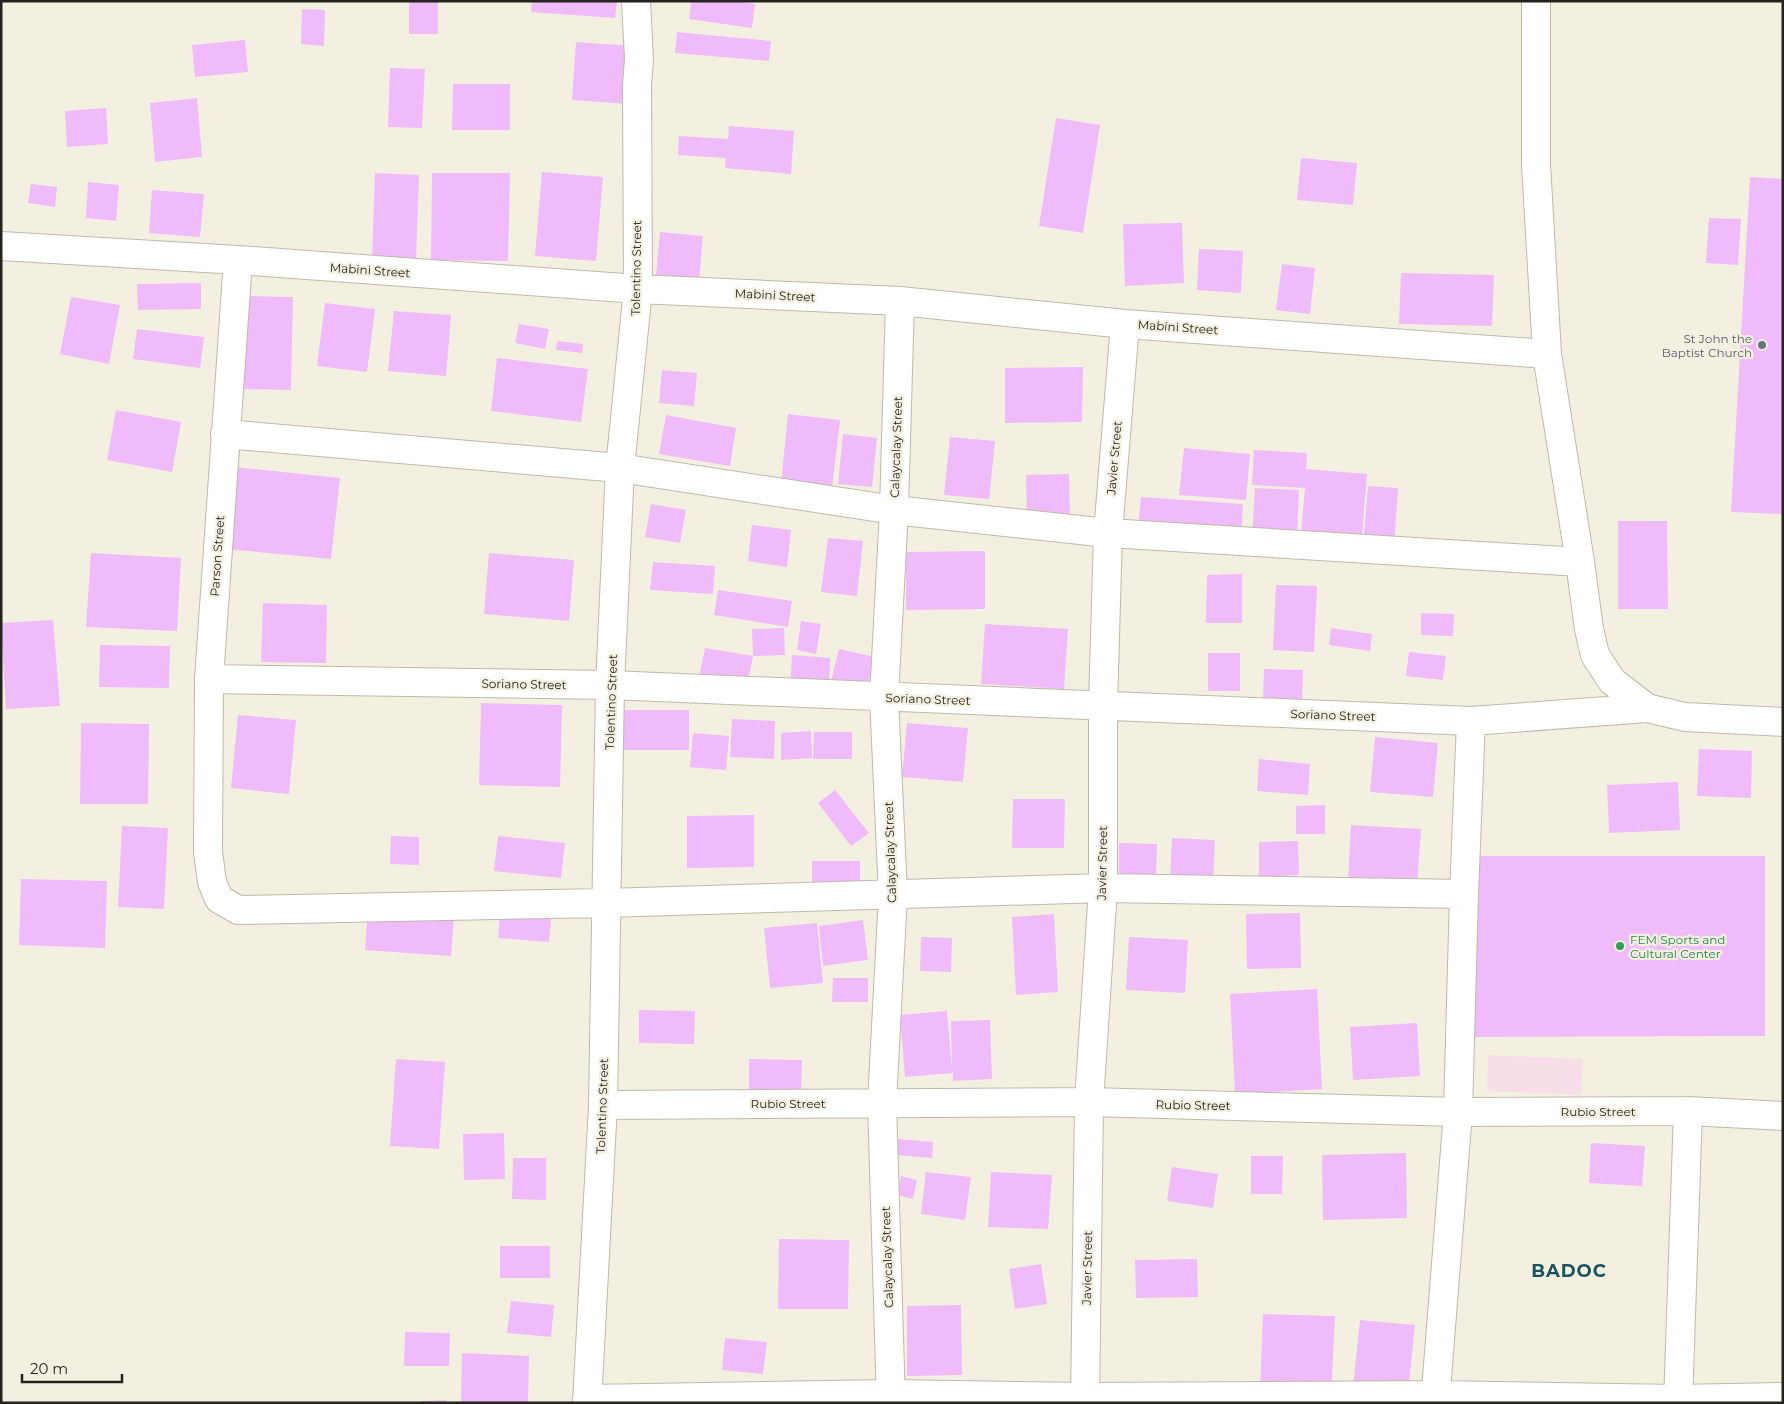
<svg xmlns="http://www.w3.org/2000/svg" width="1784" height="1404" viewBox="0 0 1784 1404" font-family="Montserrat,sans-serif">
	<rect width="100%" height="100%" fill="#f4f0e1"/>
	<path fill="#f7dee8" d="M1488,1055L1583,1059L1581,1095L1487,1091Z"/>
	<path fill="#f0bbfa" d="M409,1H438V34H409Z
		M532,1H617L615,18L531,12Z
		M691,1H738L755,4L752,28L689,19Z
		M302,9L325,10L324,46L301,44Z
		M677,32L771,41L769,61L675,53Z
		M245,40L248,72L195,77L192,45Z
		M576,42L633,46L628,104L572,100Z
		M390,68L425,69L422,128L388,127Z
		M453,84H510V130H452Z
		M197,98L202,157L155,162L150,103Z
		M106,108L108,144L67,147L65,111Z
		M1056,118L1100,125L1083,233L1039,226Z
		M729,126L794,131L791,174L725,168L726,158L678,155L679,136L728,139Z
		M1301,158L1357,163L1353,205L1297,200Z
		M542,172L603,177L596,261L535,256Z
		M375,173L419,175L416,261L372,259Z
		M432,173H510L508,261L431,260Z
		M1750,177L1783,179V514L1731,512Z
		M88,182L119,185L116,221L86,218Z
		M31,184L57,187L55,207L28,203Z
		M152,190L204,194L200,237L149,233Z
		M1709,218L1741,219L1738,265L1706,263Z
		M1182,223L1184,283L1125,286L1123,224Z
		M660,232L703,236L699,280L656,276Z
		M1199,249L1243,251L1241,293L1197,290Z
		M1282,264L1315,268L1310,314L1276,310Z
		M1401,273L1494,275L1492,326L1399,324Z
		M201,283V309L138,310L137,284Z
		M238,296L293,297L291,390L236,389Z
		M71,297L120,305L109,364L60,354Z
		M325,303L375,309L367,372L317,366Z
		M394,311L451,315L446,376L388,371Z
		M519,324L549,329L545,349L515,343Z
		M137,329L204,337L200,368L133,359Z
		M557,341L583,344L582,353L556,350Z
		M497,358L588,369L581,422L491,411Z
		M1083,367L1082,422L1005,423V368Z
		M662,370L697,373L694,406L659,403Z
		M116,410L181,422L172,472L107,460Z
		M788,414L840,420L832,489L781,483Z
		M666,415L736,428L730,466L659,454Z
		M843,434L877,438L872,487L838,484Z
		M950,437L995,441L989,499L944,495Z
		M1184,448L1250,454L1246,500L1179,495Z
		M1254,450L1307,453L1306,469L1367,474L1362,537L1301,533L1305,488L1252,485Z
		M234,467L340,478L331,559L226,549Z
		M1069,474L1070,519L1027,521L1026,475Z
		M1368,486L1398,488L1394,547L1363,545Z
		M1255,488L1299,490L1297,539L1252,536Z
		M1141,497L1243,504L1241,535L1138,528Z
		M651,504L686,510L680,543L645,537Z
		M1618,521H1667L1668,609H1618Z
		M752,525L791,530L787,567L748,561Z
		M828,538L863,541L857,596L821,592Z
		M985,551V609L906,610V552Z
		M91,553L181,558L177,631L86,627Z
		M489,553L574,560L569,621L484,614Z
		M653,562L715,566L713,594L650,590Z
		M1242,574V623H1206L1207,575Z
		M1276,585L1317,586L1314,652L1273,650Z
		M718,590L792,601L788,627L714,615Z
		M263,603L327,605L326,663L261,662Z
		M1421,613L1454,614L1453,636L1421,635Z
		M53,620L60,706L6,709L1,623Z
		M801,621L821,624L816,654L797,650Z
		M985,624L1068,629L1064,689L981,684Z
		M784,628L785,655L753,656L752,629Z
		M1331,628L1372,634L1370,651L1329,645Z
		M100,645L170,646L169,688L99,687Z
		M705,648L753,656L747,686L699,677Z
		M839,649L875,657L867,690L831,681Z
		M1409,652L1446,656L1443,680L1406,676Z
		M1208,653H1240V691H1208Z
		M792,655L830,658L829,693L790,690Z
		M1264,669L1303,670L1302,700L1263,699Z
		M481,703L562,705L560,787L479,785Z
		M620,710H689V750H620Z
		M238,715L296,720L289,794L231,788Z
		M732,719L775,721L774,759L730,757Z
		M81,723L149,724L148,804H80Z
		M907,723L968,728L963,782L902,777Z
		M811,731L812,758L781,760V733Z
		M814,732H852V759H813Z
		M693,733L729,736L726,770L690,767Z
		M1375,737L1438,743L1433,797L1370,792Z
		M1699,749L1752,751L1751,798L1697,796Z
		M1259,759L1310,764L1308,795L1257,791Z
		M1678,782L1680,830L1609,833L1607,785Z
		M835,790L869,833L851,846L818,803Z
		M1013,799H1065L1064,848H1012Z
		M1325,805V834H1296V806Z
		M754,815V867L687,868V816Z
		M1351,825L1421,829L1417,885L1348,881Z
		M122,826L168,828L164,909L118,907Z
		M391,836L419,837V865L390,864Z
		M498,836L565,843L561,878L494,871Z
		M1172,838L1215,840L1213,882L1170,879Z
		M1298,841L1299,875L1259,877V842Z
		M1119,843L1157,844L1156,878L1119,877Z
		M1474,856H1765V1036L1474,1037Z
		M812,861H860V893H812Z
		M21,879L107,881L105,948L19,945Z
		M368,910L454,917L451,956L365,950Z
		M1300,913L1301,968L1247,969L1246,914Z
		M500,914L551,918L549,942L498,938Z
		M1054,914L1058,992L1016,995L1012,917Z
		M863,920L868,960L823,966L819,926Z
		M817,923L823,983L770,988L764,928Z
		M921,937L952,938L951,972L920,971Z
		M1129,937L1188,940L1185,993L1126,990Z
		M833,978H868V1002H832Z
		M1317,989L1322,1089L1235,1094L1230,994Z
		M639,1010L695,1011L694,1044L639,1043Z
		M947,1011L952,1069L951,1021L990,1020L992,1079L953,1081V1073L905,1077L900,1015Z
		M1417,1023L1420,1076L1353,1080L1350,1027Z
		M396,1059L445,1062L439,1149L390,1146Z
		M749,1059L802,1060L801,1097L749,1096Z
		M504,1133L505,1179L464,1180L463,1134Z
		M898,1139L933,1142L932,1158L896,1155Z
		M1591,1143L1645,1146L1642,1186L1589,1183Z
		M1406,1153L1407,1218L1323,1220L1322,1155Z
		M1251,1156H1283L1282,1194H1251Z
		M513,1158H546V1200L512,1199Z
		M1172,1167L1218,1174L1213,1208L1167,1201Z
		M926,1172L971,1177L965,1220L921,1214Z
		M991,1172L1052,1175L1048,1229L988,1227Z
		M901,1176L917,1180L913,1199L897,1195Z
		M779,1239L849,1240L848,1309H778Z
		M500,1246H550V1278H500Z
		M1197,1259L1198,1297L1136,1298L1135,1260Z
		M1041,1264L1047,1304L1015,1309L1009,1269Z
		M511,1301L554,1305L551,1337L507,1333Z
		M961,1305L962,1375L907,1376V1306Z
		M1263,1314L1335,1316L1331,1396L1260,1393Z
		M1360,1320L1415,1325L1408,1392L1353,1387Z
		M405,1332L450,1333L449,1366H404Z
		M725,1338L767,1342L763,1374L722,1370Z
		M462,1353L529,1356L528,1403H461Z
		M446,1400V1403H421V1401Z"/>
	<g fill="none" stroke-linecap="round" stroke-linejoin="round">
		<g stroke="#beb9ab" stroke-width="30">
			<path id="minor" d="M1536,1V164L1547,354L1580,562L1589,629L1595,655L1612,681L1647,708L1685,717L1783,722
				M1,246L238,260L638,289L900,301L1125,324L1547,354
				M238,260L209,679L208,852L212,882L219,899L238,910L606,903L1103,888L1464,894
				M225,434L620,468L894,510L1108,533L1580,562
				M209,679L610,685L1471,721L1647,708
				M603,1105L1089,1102L1458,1112L1688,1111L1783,1116
				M587,1399L891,1394L1085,1397L1436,1395L1678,1399L1783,1397
				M587,1403L603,1105L610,685L620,468L638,289L637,85L639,59L636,1
				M891,1403L882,1102L893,895L884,697L894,510L900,301
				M1085,1403L1089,1102L1103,888V706L1108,533L1125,324
				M1435,1403L1458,1112L1464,894L1471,721
				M1678,1403L1688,1111"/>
		</g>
		<use href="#minor" stroke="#fff" stroke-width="28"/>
	</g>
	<circle fill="#6b7280" stroke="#f4f0e1" stroke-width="2" cx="1762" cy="345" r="5"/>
	<circle fill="#2e9e5b" stroke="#f4f0e1" stroke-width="2" cx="1620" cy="946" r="5"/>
	<g text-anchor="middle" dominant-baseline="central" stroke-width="4.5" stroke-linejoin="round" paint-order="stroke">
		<g font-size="12" fill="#25231e" stroke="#f4f0e1">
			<text transform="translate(636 268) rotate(-89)">Tolentino Street</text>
			<text transform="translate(370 270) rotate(4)">Mabini Street</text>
			<text transform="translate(775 295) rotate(3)">Mabini Street</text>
			<text transform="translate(1178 327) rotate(4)">Mabini Street</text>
			<text transform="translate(896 447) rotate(-88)">Calaycalay Street</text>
			<text transform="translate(1114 458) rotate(-85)">Javier Street</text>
			<text transform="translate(217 556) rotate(-86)">Parson Street</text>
			<text transform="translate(524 684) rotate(1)">Soriano Street</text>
			<text transform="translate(928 699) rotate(2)">Soriano Street</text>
			<text transform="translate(611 702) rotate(-88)">Tolentino Street</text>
			<text transform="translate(1333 715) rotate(2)">Soriano Street</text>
			<text transform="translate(890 852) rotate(-92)">Calaycalay Street</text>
			<text transform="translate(1102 863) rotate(-89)">Javier Street</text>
			<text x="788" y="1103">Rubio Street</text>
			<text transform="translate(1193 1105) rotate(1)">Rubio Street</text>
			<text transform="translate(602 1106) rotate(-88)">Tolentino Street</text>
			<text x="1598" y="1111">Rubio Street</text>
			<text transform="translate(887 1257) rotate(-92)">Calaycalay Street</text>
			<text transform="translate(1087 1268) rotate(-89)">Javier Street</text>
		</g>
		<g font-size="12" fill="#5b616d" stroke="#f4f0e1" text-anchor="end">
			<text x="1752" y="338">St John the<tspan x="1752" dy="14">Baptist Church</tspan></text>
		</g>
		<g font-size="12" fill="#27864d" stroke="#f4f0e1" text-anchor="start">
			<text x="1630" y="939">FEM Sports and<tspan x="1630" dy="14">Cultural Center</tspan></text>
		</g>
		<g font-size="18" font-weight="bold" letter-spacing="1" fill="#1a535d" stroke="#f4f0e1">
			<text x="1569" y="1271">BADOC</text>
		</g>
	</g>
	<rect width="1784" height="1404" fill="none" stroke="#25231e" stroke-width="5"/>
	<path d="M22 1374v8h100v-8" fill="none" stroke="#25231e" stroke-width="2.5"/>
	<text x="30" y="1374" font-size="15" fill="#25231e" stroke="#f4f0e1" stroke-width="4" paint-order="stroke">20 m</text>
</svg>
